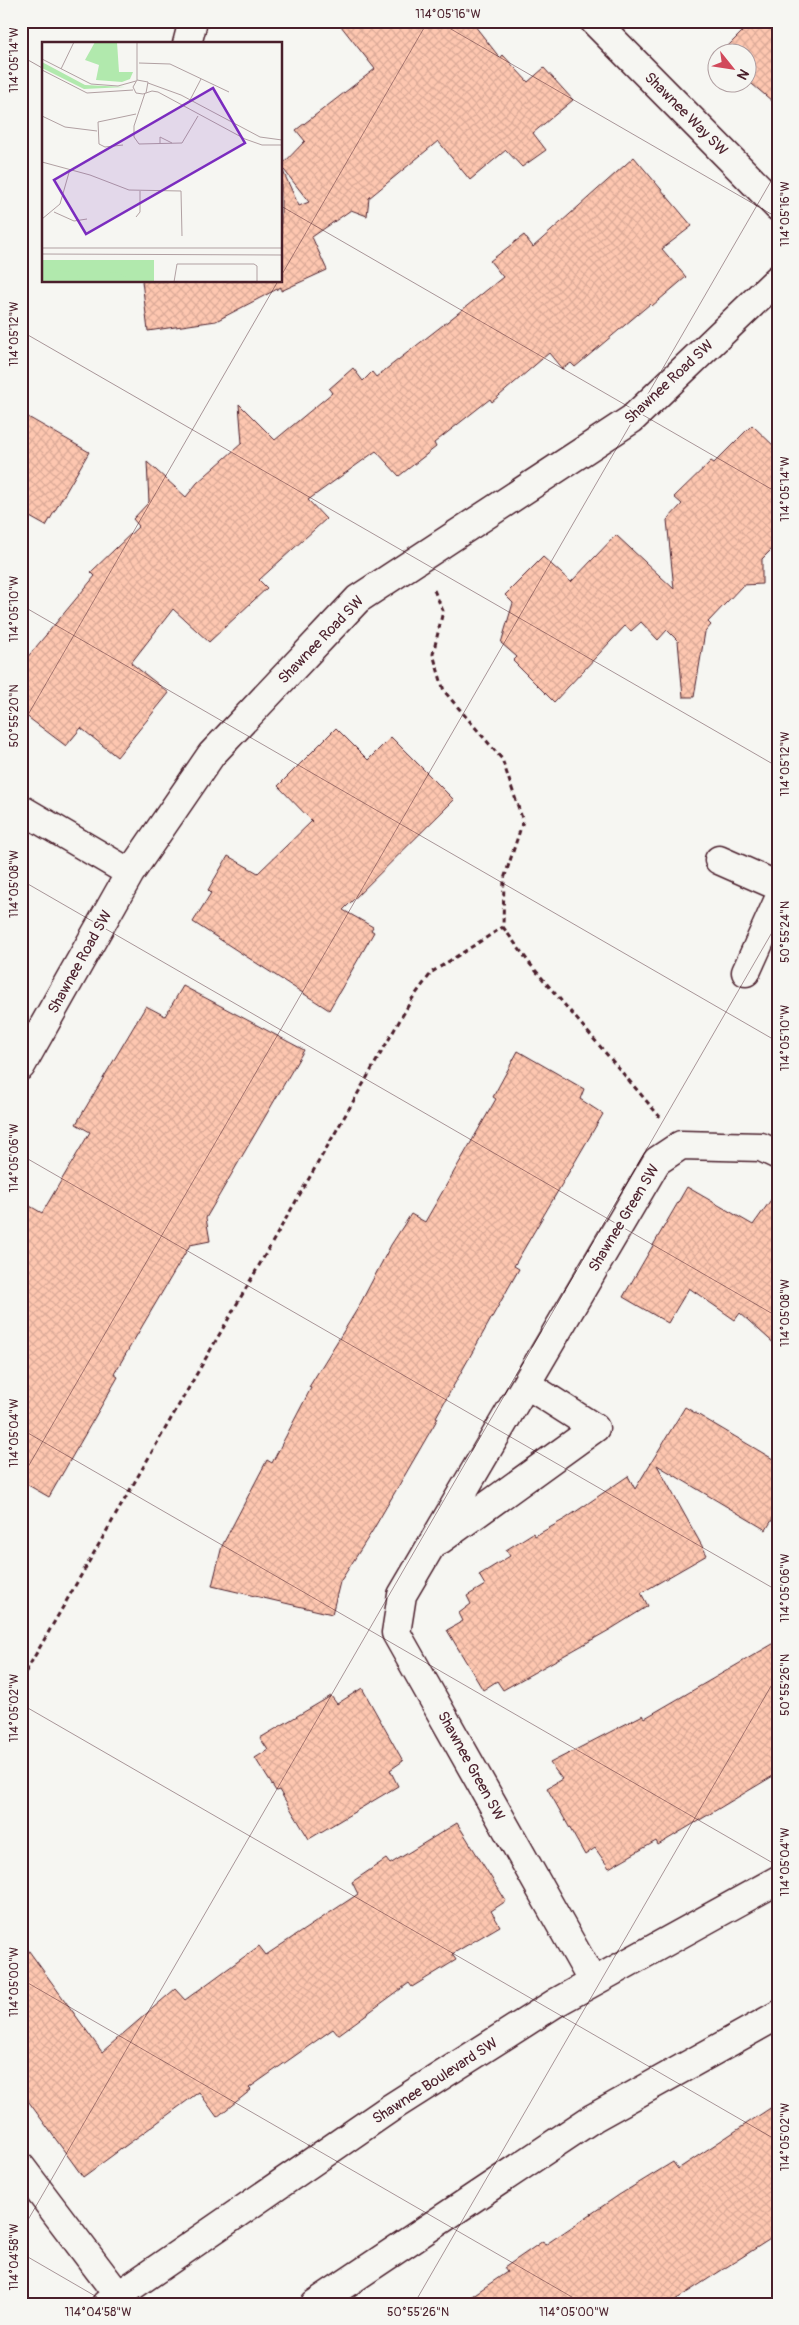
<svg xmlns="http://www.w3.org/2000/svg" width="799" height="2325" viewBox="0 0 799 2325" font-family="Pangolin,sans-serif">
	<defs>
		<pattern id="building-cross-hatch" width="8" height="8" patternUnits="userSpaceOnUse" patternTransform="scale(1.25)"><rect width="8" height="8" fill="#fec7b0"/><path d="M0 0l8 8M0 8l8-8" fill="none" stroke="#dbaa98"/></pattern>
	</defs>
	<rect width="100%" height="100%" fill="#f6f6f2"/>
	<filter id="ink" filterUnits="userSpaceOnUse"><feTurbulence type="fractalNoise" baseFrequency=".02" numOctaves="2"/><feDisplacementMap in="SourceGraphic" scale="10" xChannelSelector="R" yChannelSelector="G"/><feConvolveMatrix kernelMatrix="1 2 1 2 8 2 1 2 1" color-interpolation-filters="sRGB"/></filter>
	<g filter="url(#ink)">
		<path fill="url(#building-cross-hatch)" stroke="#4a1f2b" d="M337,21H471L500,58L503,55L528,82L544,68L573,100L533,133L546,150L522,167L506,150L470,180L438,141L369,198L367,216L351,210L312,237L327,270L281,291V287L216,321L148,331L142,281H281V167L299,206L309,202L281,166L305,141L296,130L375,69Z
			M753,21H778V106L746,79V52H722Z
			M634,157L692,226L662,249L686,277L652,306L650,304L575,367L571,363L562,369L549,353L492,402L490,399L434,443L436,447L399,476L376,451L308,500L326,519L259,580L267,588L209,642L173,609L131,663L169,693L117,757L81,728L66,746L21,712V665L95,576L91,572L139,526L133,519L149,502L147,462L186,497L197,483L242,443L239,404L275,440L332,393L329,389L353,368L363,381L372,372L376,377L452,318L503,277L490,261L524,235L533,247Z
			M21,413L89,452L46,526L21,512Z
			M752,425L778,450V543L762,559V584L743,585L708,622L711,625L705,632L694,697H683L678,641L667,630L658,640L641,622L631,631L625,626L554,702L513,661L517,657L501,643L513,603L505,595L543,557L571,582L616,535L674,589L667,520L682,504L674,497L711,461L714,463Z
			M336,728L368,760L391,737L454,800L343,910L373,927L371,930L374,932L329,1010L193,922L211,893L208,890L228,856L258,873L312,821L278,786Z
			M183,986L304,1050L206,1218L210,1241L190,1245L114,1374L118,1377L49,1497L21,1481V1201L42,1213L90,1132L76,1124L146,1006L165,1016Z
			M518,1051L584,1089L580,1099L603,1114L514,1266L519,1269L436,1417L438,1418L373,1530L340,1582L332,1614L212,1586L222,1546L267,1460L272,1463L311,1388L309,1387L358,1308L391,1245L411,1214L425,1222L496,1099L493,1097Z
			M687,1187L753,1225L778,1190V1347L740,1313L735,1320L689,1288L668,1323L623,1297Z
			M685,1407L778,1462V1510L766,1530L657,1465L707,1555L641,1593L648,1606L611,1629L503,1690L497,1681L483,1690L447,1630L463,1621L459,1613L471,1604L467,1596L485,1585L479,1575L510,1556L506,1550L533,1533L535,1536L565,1519L628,1476L635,1489Z
			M778,1641V1773L658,1845L656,1841L609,1868L595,1848L585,1855L547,1788L562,1779L550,1763L643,1715L645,1718Z
			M362,1688L403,1761L390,1770L398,1786L309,1839L279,1790L276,1791L255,1758L268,1750L260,1738L331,1696L337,1704Z
			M457,1823L506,1901L491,1911L500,1926L452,1954L456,1960L412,1987L409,1983L338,2035L333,2029L249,2088L251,2090L217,2117L199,2092L83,2177L21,2091V1940L102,2052L175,1989L185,2000L259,1946L266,1955L358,1894L352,1882L386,1859L390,1864Z
			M778,2103V2234L669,2304H460L507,2272L504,2268L543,2241L545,2245L619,2195L673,2162L678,2169Z"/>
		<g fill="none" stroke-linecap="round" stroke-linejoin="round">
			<g stroke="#4a1f2b" stroke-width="31">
				<path id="minor" d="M594,21L778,207
					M187,44L193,21
					M21,809L130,873
					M719,860L778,886
					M746,972L778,901
					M21,1066L130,873L211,755L358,599L632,419L778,279
					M440,1540L595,1428L526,1384
					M593,1982L396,1633L402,1595L657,1161L681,1145L761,1147L778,1155
					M21,2167L118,2295
					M106,2304L389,2109L557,2002L778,1880
					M315,2304L593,2118L778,2015"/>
			</g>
			<path stroke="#4a1f2b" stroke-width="3" stroke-dasharray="5 4" stroke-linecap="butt" d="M434,590L443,611L433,654L444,691L502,759L523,821L504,879L503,927L530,964L660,1117
				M21,1680L412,999L432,972L503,927"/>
			<use href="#minor" stroke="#f6f6f2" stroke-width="28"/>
		</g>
	</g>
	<path fill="none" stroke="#4a1f2b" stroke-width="1" stroke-opacity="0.45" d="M437,21L778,218M21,56L44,69M281,206L778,493M281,276L428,21M21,331L778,767M21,605L778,1042M21,727L278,281M21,880L778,1317M21,1155L778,1591M21,1429L778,1866M21,1479L778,169M21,1704L778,2141M21,1979L584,2304M21,2232L778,922M21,2253L109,2304M414,2304L778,1674"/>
	<g text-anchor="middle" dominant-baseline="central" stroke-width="4.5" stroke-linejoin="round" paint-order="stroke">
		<g font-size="15" fill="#4a1f2b" stroke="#f6f6f2">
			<text transform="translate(686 114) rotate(45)">Shawnee Way SW</text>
			<text transform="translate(669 382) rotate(-43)">Shawnee Road SW</text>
			<text transform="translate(321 640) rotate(-46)">Shawnee Road SW</text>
			<text transform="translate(80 962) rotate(-61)">Shawnee Road SW</text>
			<text transform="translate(624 1218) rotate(-59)">Shawnee Green SW</text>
			<text transform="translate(471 1766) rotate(61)">Shawnee Green SW</text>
			<text transform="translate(435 2081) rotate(-33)">Shawnee Boulevard SW</text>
		</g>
	</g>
	<g transform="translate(42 42)">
		<rect width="240" height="240" fill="#f6f6f2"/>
		<path d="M0,20L43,43L83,45L42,47L0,26Z" fill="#b1e9ad"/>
		<path d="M53,0H75L77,30H91L88,37L80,40L54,38L57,23L43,18ZM0,218H112V240H0Z" fill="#b1e9ad"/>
		<path d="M6,227L30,230L43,240H6ZM65,230L77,231L91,240H65Z" fill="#b1e9ad"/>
		<path fill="none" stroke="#b1a0a2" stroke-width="1" d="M95,0V38M0,17L49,42L76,44L94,39M97,21L128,22L187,50M19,27L32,0M0,28L45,51L91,48M106,41L139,53L218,95L240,98M103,51L92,84V95L97,102L140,101L156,74M104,51L106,40L95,38L91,45L94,51L101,52L110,49L116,50L203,97L220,103H240M148,58L159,37M0,74L23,85L55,89M118,102V95L130,101M81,103L63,105L57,102L56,80L94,72M0,120L48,133L87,148L139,149L140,194M12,170L32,179L45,177M94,175L98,170V149M0,177L18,162L28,127M0,206H240M0,212L240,213M132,240L135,222H212L215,224V240"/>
		<path fill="#7b2cbf" fill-opacity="0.15" stroke="#7b2cbf" stroke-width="2.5" d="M171,46L203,101L44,192L12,138Z"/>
		<rect width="240" height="240" fill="none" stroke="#4a1f2b" stroke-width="2.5"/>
	</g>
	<rect width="799" height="2325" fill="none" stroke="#f6f6f2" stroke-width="55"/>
	<g transform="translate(732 68) rotate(120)"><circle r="24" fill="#f6f6f2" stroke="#b1a0a2"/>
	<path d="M0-4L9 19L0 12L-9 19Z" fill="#d1495b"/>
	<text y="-8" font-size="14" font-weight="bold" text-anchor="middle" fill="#4a1f2b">N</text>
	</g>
	<rect x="28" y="28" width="744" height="2270" fill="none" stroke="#4a1f2b" stroke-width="2"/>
	<g font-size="12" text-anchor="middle" fill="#4a1f2b">
		<text x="448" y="18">114°05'16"W</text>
		<text transform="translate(14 60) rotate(-90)" y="4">114°05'14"W</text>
		<text transform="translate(785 214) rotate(-90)" y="4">114°05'16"W</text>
		<text transform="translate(14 334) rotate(-90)" y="4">114°05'12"W</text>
		<text transform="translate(785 489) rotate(-90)" y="4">114°05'14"W</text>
		<text transform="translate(14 609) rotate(-90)" y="4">114°05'10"W</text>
		<text transform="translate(14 716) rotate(-90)" y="4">50°55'20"N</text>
		<text transform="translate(785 764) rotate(-90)" y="4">114°05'12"W</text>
		<text transform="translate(14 884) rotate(-90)" y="4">114°05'08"W</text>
		<text transform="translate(785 932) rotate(-90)" y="4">50°55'24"N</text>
		<text transform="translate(785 1038) rotate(-90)" y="4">114°05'10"W</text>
		<text transform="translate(14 1158) rotate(-90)" y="4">114°05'06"W</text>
		<text transform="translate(785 1313) rotate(-90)" y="4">114°05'08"W</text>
		<text transform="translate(14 1433) rotate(-90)" y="4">114°05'04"W</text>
		<text transform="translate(785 1588) rotate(-90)" y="4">114°05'06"W</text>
		<text transform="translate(785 1685) rotate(-90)" y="4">50°55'26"N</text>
		<text transform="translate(14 1708) rotate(-90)" y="4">114°05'02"W</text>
		<text transform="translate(785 1862) rotate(-90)" y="4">114°05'04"W</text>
		<text transform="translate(14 1982) rotate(-90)" y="4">114°05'00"W</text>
		<text transform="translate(785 2137) rotate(-90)" y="4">114°05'02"W</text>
		<text transform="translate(14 2257) rotate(-90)" y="4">114°04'58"W</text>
		<text x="98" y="2316">114°04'58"W</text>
		<text x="418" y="2316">50°55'26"N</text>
		<text x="574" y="2316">114°05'00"W</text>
	</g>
</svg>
